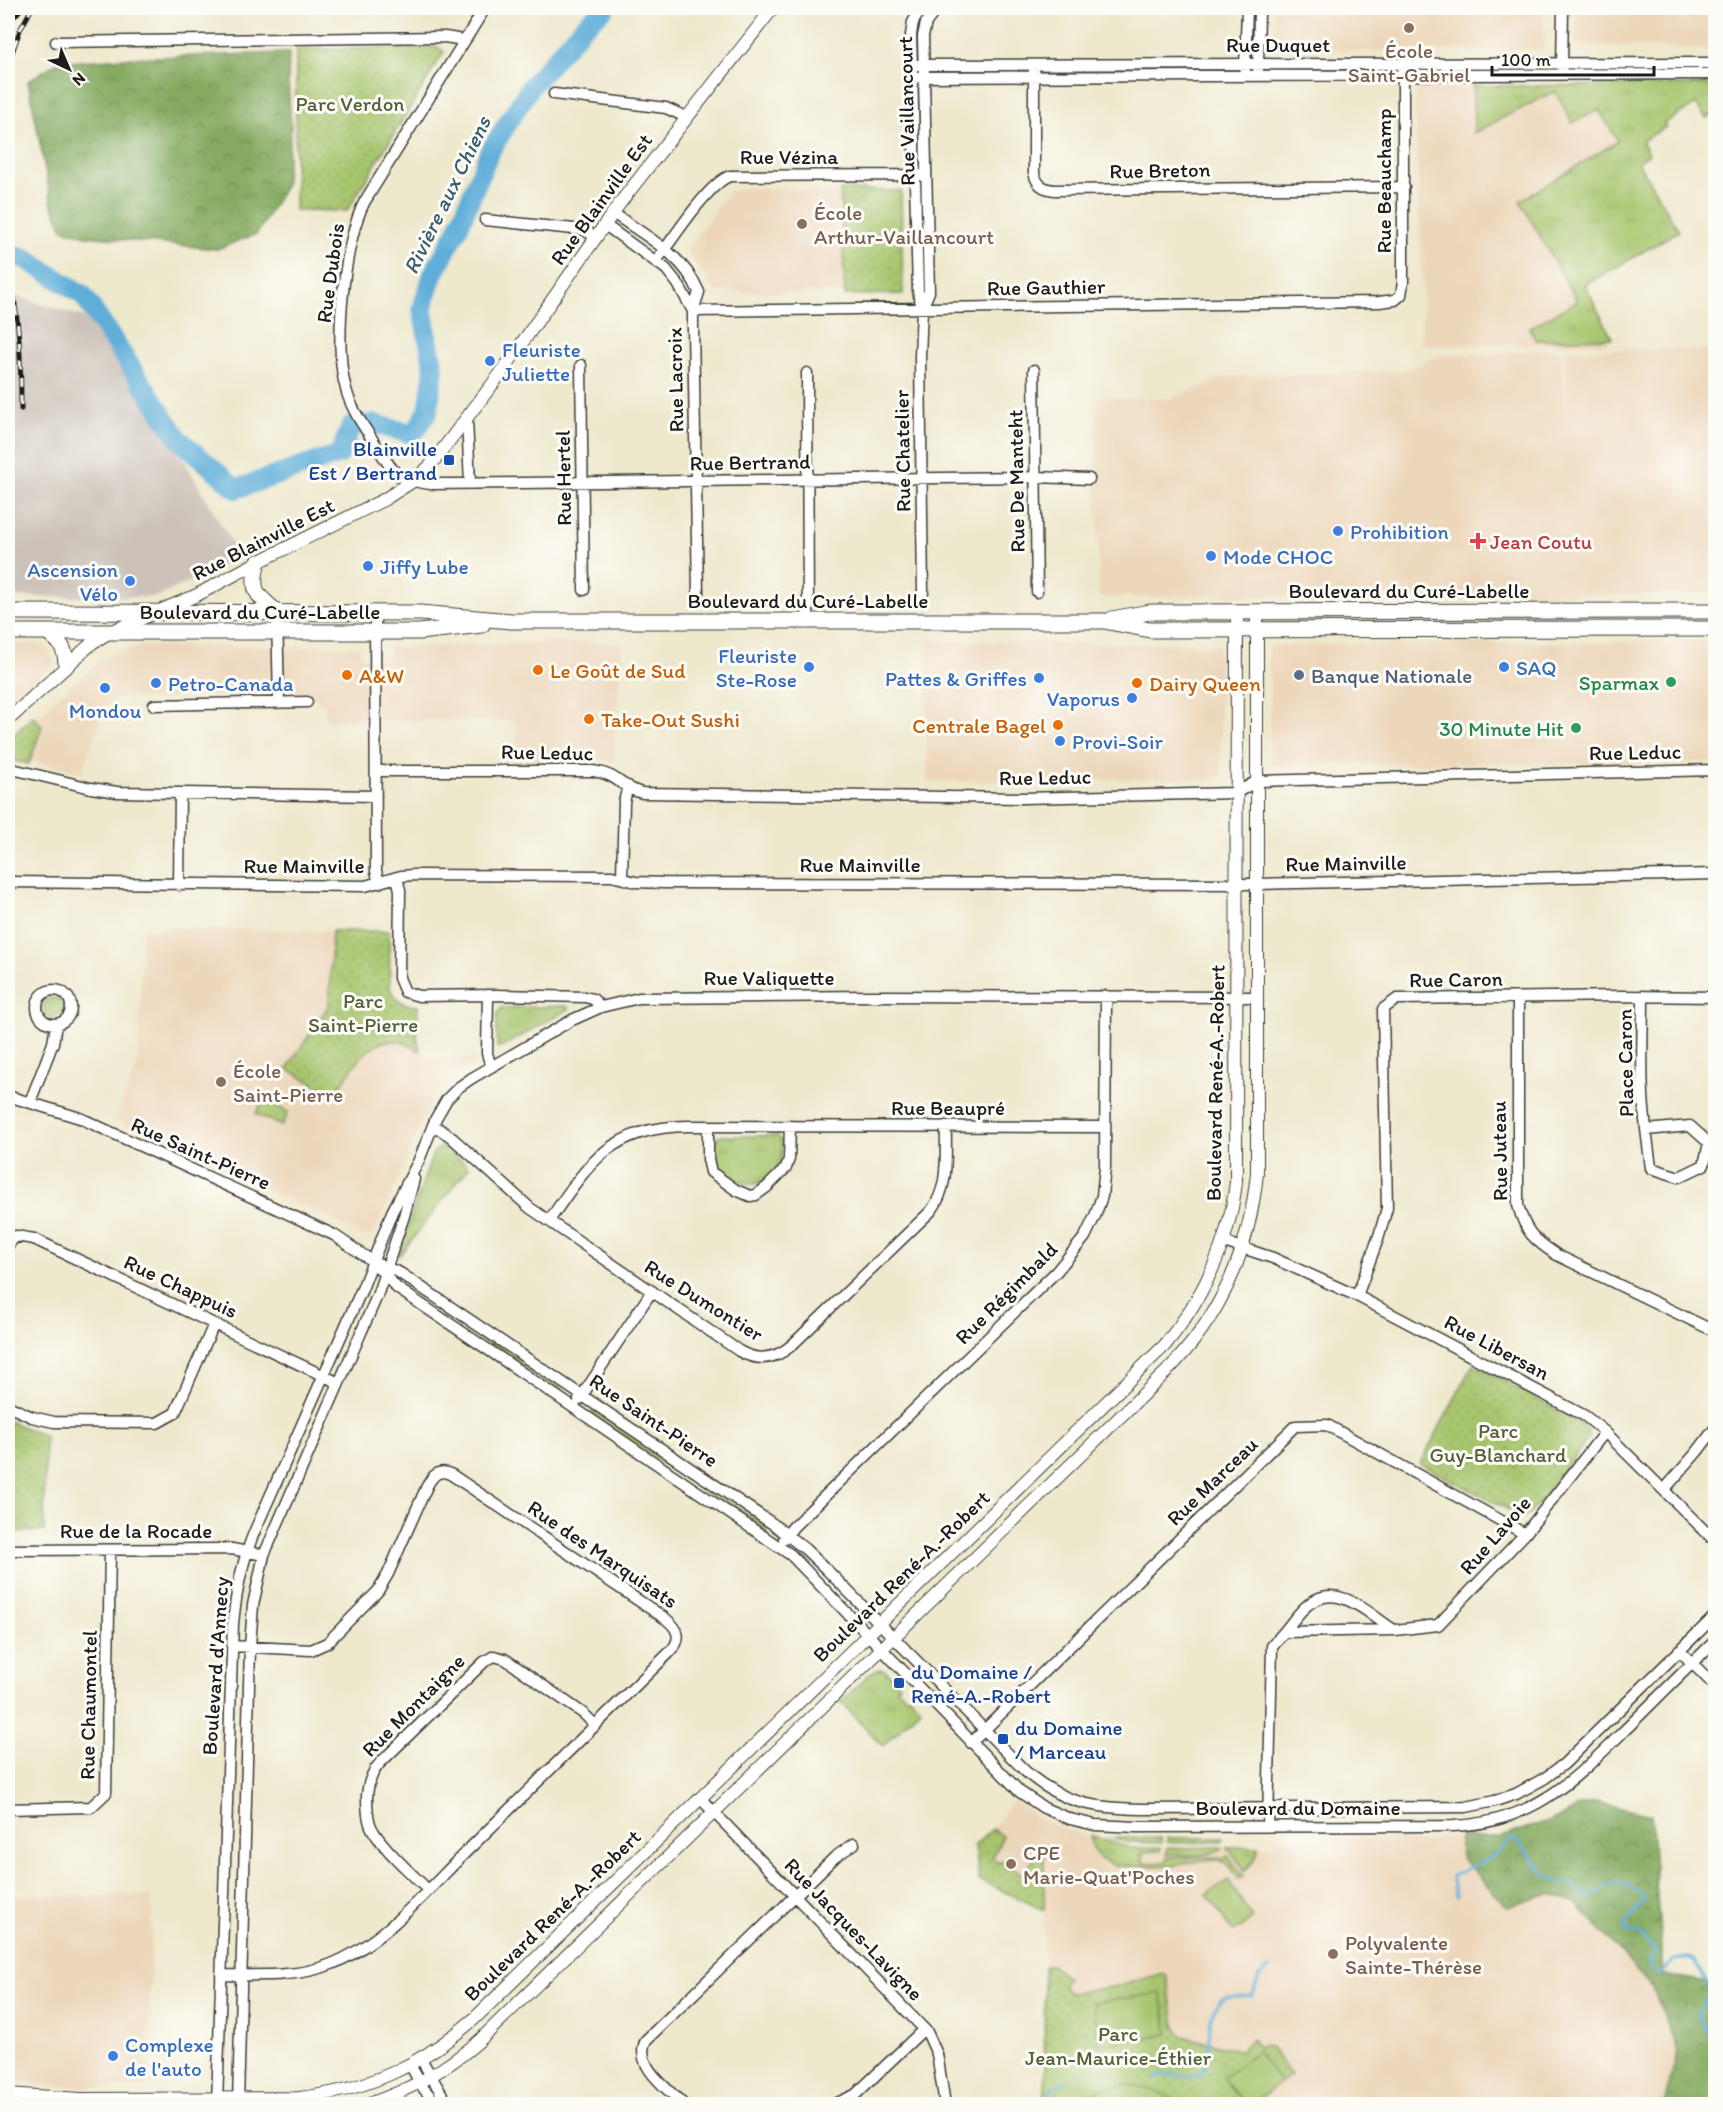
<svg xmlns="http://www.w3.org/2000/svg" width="1723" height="2112" viewBox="0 0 1723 2112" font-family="Itim,sans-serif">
	<defs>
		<pattern id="grass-tufts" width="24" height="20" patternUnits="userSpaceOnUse" patternTransform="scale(1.5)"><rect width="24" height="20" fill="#a7c56d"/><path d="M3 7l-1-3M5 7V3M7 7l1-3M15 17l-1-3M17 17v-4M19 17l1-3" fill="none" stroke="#8fa95e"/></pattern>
		<pattern id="forest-crowns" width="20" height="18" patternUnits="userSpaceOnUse" patternTransform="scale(1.5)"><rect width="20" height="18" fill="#85aa60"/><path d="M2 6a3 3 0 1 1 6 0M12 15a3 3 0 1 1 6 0" fill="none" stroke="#6c8a4e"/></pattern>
		<pattern id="park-dots" width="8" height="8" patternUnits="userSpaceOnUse" patternTransform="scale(1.5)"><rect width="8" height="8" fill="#a7c56d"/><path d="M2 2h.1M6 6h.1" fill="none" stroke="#8fa95e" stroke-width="1.8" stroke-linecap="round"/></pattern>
	</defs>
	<rect width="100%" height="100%" fill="#fdfcf7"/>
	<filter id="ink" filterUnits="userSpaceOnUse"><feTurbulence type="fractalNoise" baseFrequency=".0167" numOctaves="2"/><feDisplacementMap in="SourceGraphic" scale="12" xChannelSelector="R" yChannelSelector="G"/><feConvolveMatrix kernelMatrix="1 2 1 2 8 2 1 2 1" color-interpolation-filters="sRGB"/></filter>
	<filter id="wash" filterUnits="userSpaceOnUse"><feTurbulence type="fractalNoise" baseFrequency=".008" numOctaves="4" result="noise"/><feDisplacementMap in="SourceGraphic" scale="24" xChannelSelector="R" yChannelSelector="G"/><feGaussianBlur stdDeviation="1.35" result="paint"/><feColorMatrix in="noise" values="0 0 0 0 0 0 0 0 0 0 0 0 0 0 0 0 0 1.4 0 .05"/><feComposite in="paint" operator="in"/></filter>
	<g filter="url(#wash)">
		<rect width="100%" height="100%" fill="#eee8cc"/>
		<path fill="#edd7bb" d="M1275,8H1544L1543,49L1273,52Z
			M1577,8H1715V50L1576,44Z
			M1420,88L1635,91L1580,281L1609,344L1422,345V290L1415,98Z
			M743,188L899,194L901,293L715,292L706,277L686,250L723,198L730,191Z
			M1715,349V594L1099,597L1095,398L1170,399L1225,377L1404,371L1438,356L1560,350L1568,437L1566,350Z
			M927,641L1219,645L1221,778L927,782Z
			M1715,641V762L1271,765L1269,645Z
			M622,642L614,761L519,759L516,720L326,721V707L311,694L293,692L289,687L268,688L262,693L153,699L123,696L105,707L82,773L8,755V745L53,701L103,658L123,649L143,646L359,647L362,658L389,661L390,647Z
			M8,644H40L48,648L54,663L8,705Z
			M143,928L332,931L329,1005L299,1048L334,1095L362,1054L371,1047L381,1043L393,1041L407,1044L413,1046L430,1059L477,1058L445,1085L431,1102L376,1230L372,1235H363L331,1219L115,1120L138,1064Z
			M1013,1800L1035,1816L1060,1828L1130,1848L1273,1847L1278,1838H1408L1410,1842H1432L1435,1838L1459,1837L1461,1857L1576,1903L1653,1989L1678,2051L1664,2104H1045L1044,1910L979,1880L975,1845L993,1827Z
			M152,1895L148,2087H72L8,2081V1897Z"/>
		<path fill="#ccc2b9" d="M8,294L104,323L240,557L161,595L152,597H8Z"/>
		<path fill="url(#grass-tufts)" stroke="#627044" stroke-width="1.5" d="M1715,85V113L1706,118L1696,104L1664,123L1666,127L1642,141L1649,154L1638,162L1679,231L1585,285L1612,338L1536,340L1529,328L1577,301L1520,201L1618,141L1599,110L1572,123L1555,91L1474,133L1473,86Z
			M43 1008a10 10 0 1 1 20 0a10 10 0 1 1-20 0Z
			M567,1006L569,1009L567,1010L502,1047H497V1015L501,1008Z
			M718,1136H730L733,1138V1136H778L782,1143L781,1162C766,1183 754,1192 731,1176C725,1173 720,1170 716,1164L715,1142Z
			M441,1147L448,1148L469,1167L399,1256V1252L433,1153Z
			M461,1325L483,1335L562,1388L559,1393Z
			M594,1410L769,1528L765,1533L591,1415Z
			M879,1669L886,1671L900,1685L897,1688L906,1697L909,1695L921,1708L883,1746L841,1702L870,1673Z
			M1090,1836L1130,1848H1161V1851L1143,1852V1863L1166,1862L1167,1857H1218L1223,1859L1228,1856L1244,1876L1239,1879L1226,1863L1214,1859L1171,1866H1115L1100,1859L1094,1851Z
			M1111,1838H1161L1162,1843L1127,1842Z
			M1167,1838H1223L1222,1842L1170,1843L1167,1842Z
			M1222,1847V1849C1206,1858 1184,1854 1167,1854V1848Z
			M1227,1847H1258C1259,1857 1252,1863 1245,1870Z"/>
		<path fill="url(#forest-crowns)" stroke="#50633e" stroke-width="1.5" d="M289,53L288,83L291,127L285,186L257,234L217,249L86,236L63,229L52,205L28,81L56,63L125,58Z
			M1596,1802L1651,1815L1663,1975L1715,1983V2104H1664L1678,2051L1653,1989L1576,1903L1550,1894L1507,1907L1461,1857L1459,1837H1502L1565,1815L1580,1805Z"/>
		<path fill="url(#park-dots)" stroke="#627044" stroke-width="1.5" d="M438,47L444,52L347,211L295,210L296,50Z
			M840,190L901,191L903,294L845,295Z
			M33,716L42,726L29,764L8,760V740Z
			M332,931H389L390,988C395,1001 405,1006 418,1006L417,1036L420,1051C376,1020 355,1065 335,1095L287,1069L329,1005Z
			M1473,1364L1581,1423L1588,1430L1589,1438L1531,1513L1523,1517L1420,1464Z
			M8,1421L45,1436L44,1531L8,1532Z
			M992,1829L1003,1836L992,1859L1000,1863L1001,1861L1025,1875L1037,1851H1044V1910L979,1880L975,1845Z
			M1051,1965L1068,1978L1064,1982L1063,1987L1069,1993L1120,1986L1163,1973L1167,1977L1175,2026L1182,2036L1241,2051L1243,2047L1252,2039L1257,2046L1270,2047L1291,2075L1252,2104H1045L1044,1966Z"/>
		<path fill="#a7c56d" stroke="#627044" stroke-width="1.5" d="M263,1099L288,1112L282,1126L256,1114Z
			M1228,1880L1253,1919L1233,1932L1207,1894Z
			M1161,1993L1168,2034L1100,2045L1093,2003Z
			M1257,2051L1281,2082L1252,2104H1244L1223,2078Z
			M1126,2085C1148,2086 1163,2094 1181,2104H1075L1100,2089Z"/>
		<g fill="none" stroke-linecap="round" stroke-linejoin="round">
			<path stroke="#5faed9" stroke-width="3" d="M1456,1896L1452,1876L1493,1857L1510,1841L1515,1839L1519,1842L1546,1875L1555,1881L1573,1884L1585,1897C1598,1896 1609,1880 1624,1884C1630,1886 1635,1892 1642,1894L1644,1900L1624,1927L1628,1932L1639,1934L1655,1950L1651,1962L1653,1972L1660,1974L1675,1959C1691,1956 1694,1957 1701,1972C1704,1978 1708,1983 1710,1989L1705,2002L1697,2013L1709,2036L1716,2042
				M1156,2078C1171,2071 1186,2080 1201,2074C1216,2057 1202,2017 1220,2001C1228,1994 1243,2000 1253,1995L1259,1976L1270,1968
				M1046,2104L1053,2088L1067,2081"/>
			<path stroke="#5faed9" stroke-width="20" d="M8,254L26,259L83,295L179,439L236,489L340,454L351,426L374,424L409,433L417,429L428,411L434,369L422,309L433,274L458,229L489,153L531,86L584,26L605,8"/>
		</g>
	</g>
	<g filter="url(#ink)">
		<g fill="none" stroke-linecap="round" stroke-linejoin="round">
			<g stroke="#3c3b36" stroke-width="13">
				<path id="minor" d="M485,8L365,201C344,239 333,348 346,389C351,409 363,425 374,442C394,472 393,480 432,484L1035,477L1089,479
					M922,8L913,22L911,35L918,291L922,309L920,356L923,593
					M56,42L445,37L457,39L463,42
					M912,65L1716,63
					M1562,67L1563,8
					M1034,69V173C1037,185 1043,189 1055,190L1404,187
					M1245,69L1247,8
					M1258,69L1259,8
					M912,77L1716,74
					M554,94L666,108L686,117
					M613,213C645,236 683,254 699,292L693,311V328L698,593
					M485,220L584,230L596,237
					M605,225L666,269L678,284L693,311
					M656,261C672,241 708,183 730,176L926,175
					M922,308L929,292L923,36L926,23L937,8
					M693,311L1379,302L1395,300L1401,295L1403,282V62
					M581,365L584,590
					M1034,370L1037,592
					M807,373L808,621
					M467,419L470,484
					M277,612L279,703
					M375,612L376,871L379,883
					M154,705L307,702
					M8,768L91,788L117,792L376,796
					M377,771H593C618,774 621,788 642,793L1023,798L1236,793L1257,781L1716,770
					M622,877L624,802L628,786
					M397,878L400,890L399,978L405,992L419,996L496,995L585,997L593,999L601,1007
					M8,882L365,886L401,876L414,875L612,876L636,882L664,883L1257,884L1716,874
					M179,885L180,793
					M37 1007a17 17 0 1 1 34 0a17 17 0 1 1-34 0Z
					M488,995L487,1053L491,1067
					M1643,996C1643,1029 1641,1062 1643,1094C1644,1119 1648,1144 1651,1168L1679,1177L1704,1165L1709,1143L1690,1126L1646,1130
					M1518,998V1205C1525,1232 1534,1240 1557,1255L1716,1332
					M8,1096L80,1118L334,1235L372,1261L400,1273L773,1524L805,1549L828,1571L1025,1771C1063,1804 1094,1808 1142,1809L1466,1807L1495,1801L1516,1794L1545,1778L1564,1764L1716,1615
					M30,1102L53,1043L56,1025
					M433,1125L450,1136L530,1208L739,1351C758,1362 776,1359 792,1345L931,1211C950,1186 945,1156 946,1126
					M708,1127V1159L711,1172L736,1190L750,1196L756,1195L767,1187L786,1168L789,1159L790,1126
					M549,1221C589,1162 611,1127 689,1126L1105,1127
					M1224,1242L1273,1258L1357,1296L1585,1416L1605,1432L1716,1542
					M8,1245L16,1236L34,1239L339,1383
					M374,1263L397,1288L791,1555L1020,1792L1044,1808L1070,1819L1095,1825L1137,1827L1453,1826C1535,1823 1576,1778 1631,1724C1659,1696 1687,1668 1716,1640
					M1357,1296L1379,1236L1387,1208L1383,1009L1397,999L1624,996L1716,997
					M579,1400L652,1291
					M8,1406L32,1417L54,1422L157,1423L175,1413L214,1324
					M1664,1490L1697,1452L1716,1427
					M784,1539L793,1527L1056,1272L1085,1237L1095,1216L1102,1196L1105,1167L1106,996
					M8,1550L232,1549L264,1555
					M1284,1632C1292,1623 1299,1611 1309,1604C1338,1581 1369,1614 1394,1630
					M1679,1650L1716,1687
					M971,1743L1295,1426L1327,1425L1525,1534
					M700,1798L927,2032L937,2054L945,2104
					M8,1809L91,1807L106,1793L110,1550
					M1268,1826L1272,1646L1284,1632L1395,1630L1438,1625L1525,1534L1605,1432
					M428,1890C413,1875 376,1842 370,1824C367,1815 367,1805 367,1796C368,1783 371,1773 380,1763L484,1662L494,1656L505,1659L584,1714L595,1725
					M221,1975C256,1975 295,1978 329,1965C384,1944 429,1888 471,1847C537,1782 603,1718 669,1653C682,1640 680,1630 666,1619L452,1475C439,1468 433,1475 427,1486L388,1574L378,1591L327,1643L311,1650L232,1646
					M421,2059L444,2098L445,2104
					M410,2065L424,2089L437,2104
					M217,2104L233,1624C236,1591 242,1560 256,1528L362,1289L392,1212L419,1160L436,1118L447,1099L459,1087L472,1078L572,1020L601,1007L639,998L874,996L1257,997
					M238,2104L250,1647L253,1605L264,1555L377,1296L404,1216L414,1179
					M683,2104C667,2088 633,2065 646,2040L835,1857L854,1844
					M835,2104L855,2095L924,2029"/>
			</g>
			<g stroke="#3c3b36" stroke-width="14">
				<path id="tertiary" d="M8,720L92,643L110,632L197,595L258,562L385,499L413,481L430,466L501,373L620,203L773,8
					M8,2094L80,2099L299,2098C369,2090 421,2065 474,2019L1165,1345C1204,1297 1229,1244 1236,1182L1237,611
					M369,2104C410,2090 447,2069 479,2041L1165,1373C1222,1316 1249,1252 1257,1173V611"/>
			</g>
			<g stroke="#3c3b36" stroke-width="17">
				<path id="primary" d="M258,562C250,590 256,595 277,612
					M8,612L420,613L511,621H1104L1150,630L1716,629
					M1112,619L1150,612L1716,611
					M8,632H419L482,625
					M47,632C61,642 66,649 66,666"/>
			</g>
			<use href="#minor" stroke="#fff" stroke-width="10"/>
			<use href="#tertiary" stroke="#fff" stroke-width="12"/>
			<use href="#primary" stroke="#fff" stroke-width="15"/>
			<g stroke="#1c1c1c" stroke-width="5">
				<path id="rail" d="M8,23L22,8
					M8,64L20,30L32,8
					M8,271C20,317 21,361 21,409"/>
			</g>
			<use href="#rail" stroke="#fdfcf7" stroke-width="3" stroke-dasharray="9" stroke-linecap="butt"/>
		</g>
	</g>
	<g fill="#8d6e63" stroke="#fdfcf7" stroke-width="2">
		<circle cx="1409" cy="28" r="6"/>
		<circle cx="802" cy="224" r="6"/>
		<circle cx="221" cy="1082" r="6"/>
		<circle cx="1011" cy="1864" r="6"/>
		<circle cx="1333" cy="1954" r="6"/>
	</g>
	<g fill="#3f7fe0" stroke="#fdfcf7" stroke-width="2">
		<circle cx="490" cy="361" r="6"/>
		<circle cx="1338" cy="531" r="6"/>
		<circle cx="1211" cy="556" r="6"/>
		<circle cx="368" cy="566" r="6"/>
		<circle cx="130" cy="581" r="6"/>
		<circle cx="809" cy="667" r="6"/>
		<circle cx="1504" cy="667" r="6"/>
		<circle cx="1039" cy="678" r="6"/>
		<circle cx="156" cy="683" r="6"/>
		<circle cx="105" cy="688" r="6"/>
		<circle cx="1132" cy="698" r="6"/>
		<circle cx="1060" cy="741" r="6"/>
		<circle cx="113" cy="2056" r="6"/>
	</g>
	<g fill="#1a4fb4" stroke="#fdfcf7" stroke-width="2">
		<rect x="443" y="454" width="12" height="12" rx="3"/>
		<rect x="893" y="1677" width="12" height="12" rx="3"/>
		<rect x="997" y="1733" width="12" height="12" rx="3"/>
	</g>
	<path fill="#e0444e" stroke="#fdfcf7" stroke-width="2" d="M1475 532h6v6h6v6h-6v6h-6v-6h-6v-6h6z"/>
	<g fill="#e8710a" stroke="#fdfcf7" stroke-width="2">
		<circle cx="538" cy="670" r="6"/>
		<circle cx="347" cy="675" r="6"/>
		<circle cx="1137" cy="683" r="6"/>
		<circle cx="589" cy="719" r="6"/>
		<circle cx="1058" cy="725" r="6"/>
	</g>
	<circle fill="#5c6f8a" stroke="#fdfcf7" stroke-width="2" cx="1299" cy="675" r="6"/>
	<g fill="#2e9e5b" stroke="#fdfcf7" stroke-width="2">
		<circle cx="1671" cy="682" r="6"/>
		<circle cx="1576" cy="728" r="6"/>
	</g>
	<g text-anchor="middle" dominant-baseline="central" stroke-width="6" stroke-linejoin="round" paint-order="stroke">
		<g font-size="21" fill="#1c1c1c" stroke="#fdfcf7">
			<text x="1278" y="44">Rue Duquet</text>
			<text transform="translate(906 111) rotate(-91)">Rue Vaillancourt</text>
			<text x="789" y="156">Rue Vézina</text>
			<text transform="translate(1160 170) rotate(-1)">Rue Breton</text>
			<text transform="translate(1383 181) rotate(-90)">Rue Beauchamp</text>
			<text transform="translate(601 199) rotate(-54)">Rue Blainville Est</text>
			<text transform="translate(330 273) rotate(-82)">Rue Dubois</text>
			<text transform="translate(1046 287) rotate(-1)">Rue Gauthier</text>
			<text transform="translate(675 380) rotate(-91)">Rue Lacroix</text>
			<text transform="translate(902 451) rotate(-91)">Rue Chatelier</text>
			<text transform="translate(750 462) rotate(-1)">Rue Bertrand</text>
			<text transform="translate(563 478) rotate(-91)">Rue Hertel</text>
			<text transform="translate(1016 481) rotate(-91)">Rue De Manteht</text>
			<text transform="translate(263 539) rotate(-27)">Rue Blainville Est</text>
			<text x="1409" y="590">Boulevard du Curé-Labelle</text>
			<text x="808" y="600">Boulevard du Curé-Labelle</text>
			<text x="260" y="611">Boulevard du Curé-Labelle</text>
			<text transform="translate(547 752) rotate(1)">Rue Leduc</text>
			<text transform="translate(1635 752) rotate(-1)">Rue Leduc</text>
			<text transform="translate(1045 777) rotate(-1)">Rue Leduc</text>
			<text transform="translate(1346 863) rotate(-1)">Rue Mainville</text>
			<text x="860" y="864">Rue Mainville</text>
			<text x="304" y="865">Rue Mainville</text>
			<text x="769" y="977">Rue Valiquette</text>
			<text transform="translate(1456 979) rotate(-1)">Rue Caron</text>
			<text transform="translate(1625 1063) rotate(-91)">Place Caron</text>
			<text transform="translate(1215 1083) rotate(-89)">Boulevard René-A.-Robert</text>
			<text x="948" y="1107">Rue Beaupré</text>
			<text transform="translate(1499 1151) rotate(-91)">Rue Juteau</text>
			<text transform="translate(201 1153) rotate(24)">Rue Saint-Pierre</text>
			<text transform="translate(181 1286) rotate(25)">Rue Chappuis</text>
			<text transform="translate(1006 1293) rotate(-45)">Rue Régimbald</text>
			<text transform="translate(704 1300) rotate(32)">Rue Dumontier</text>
			<text transform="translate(1497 1347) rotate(28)">Rue Libersan</text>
			<text transform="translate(654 1420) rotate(34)">Rue Saint-Pierre</text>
			<text transform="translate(1212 1481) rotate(-44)">Rue Marceau</text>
			<text x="136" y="1530">Rue de la Rocade</text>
			<text transform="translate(1495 1535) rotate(-49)">Rue Lavoie</text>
			<text transform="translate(603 1554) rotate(34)">Rue des Marquisats</text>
			<text transform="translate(901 1576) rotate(-44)">Boulevard René-A.-Robert</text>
			<text transform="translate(215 1666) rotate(-86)">Boulevard d'Annecy</text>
			<text transform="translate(88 1705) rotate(-89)">Rue Chaumontel</text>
			<text transform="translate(413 1705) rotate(-45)">Rue Montaigne</text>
			<text x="1298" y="1807">Boulevard du Domaine</text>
			<text transform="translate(552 1915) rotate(-44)">Boulevard René-A.-Robert</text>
			<text transform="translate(854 1929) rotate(46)">Rue Jacques-Lavigne</text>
		</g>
		<g font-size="21" fill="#785e54" stroke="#fdfcf7" text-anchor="start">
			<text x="1409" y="50" text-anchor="middle">École<tspan x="1409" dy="24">Saint-Gabriel</tspan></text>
			<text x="814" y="212">École<tspan x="814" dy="24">Arthur-Vaillancourt</tspan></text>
			<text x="233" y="1070">École<tspan x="233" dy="24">Saint-Pierre</tspan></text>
			<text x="1023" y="1852">CPE<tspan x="1023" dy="24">Marie-Quat'Poches</tspan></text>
			<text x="1345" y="1942">Polyvalente<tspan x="1345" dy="24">Sainte-Thérèse</tspan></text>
		</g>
		<g font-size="21" fill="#54603c" stroke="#fdfcf7">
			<text x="350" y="103">Parc Verdon</text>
			<text x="363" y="1000">Parc<tspan x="363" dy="24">Saint-Pierre</tspan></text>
			<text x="1498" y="1430">Parc<tspan x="1498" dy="24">Guy-Blanchard</tspan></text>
			<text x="1118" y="2033">Parc<tspan x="1118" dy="24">Jean-Maurice-Éthier</tspan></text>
		</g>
		<g font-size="21" fill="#366cbe" stroke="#fdfcf7" text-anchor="start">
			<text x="502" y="349">Fleuriste<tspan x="502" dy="24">Juliette</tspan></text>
			<text x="1350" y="531">Prohibition</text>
			<text x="1223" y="556">Mode CHOC</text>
			<text x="380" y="566">Jiffy Lube</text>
			<text x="118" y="569" text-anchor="end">Ascension<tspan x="118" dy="24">Vélo</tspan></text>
			<text x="797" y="655" text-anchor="end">Fleuriste<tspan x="797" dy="24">Ste-Rose</tspan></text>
			<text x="1516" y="667">SAQ</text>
			<text x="1027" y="678" text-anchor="end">Pattes &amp; Griffes</text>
			<text x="168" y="683">Petro-Canada</text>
			<text x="1120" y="698" text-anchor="end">Vaporus</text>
			<text x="105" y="710" text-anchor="middle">Mondou</text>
			<text x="1072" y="741">Provi-Soir</text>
			<text x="125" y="2044">Complexe<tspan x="125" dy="24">de l'auto</tspan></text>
		</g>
		<g font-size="21" fill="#164399" stroke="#fdfcf7" text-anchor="start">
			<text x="437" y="448" text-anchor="end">Blainville<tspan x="437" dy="24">Est / Bertrand</tspan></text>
			<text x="911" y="1671">du Domaine /<tspan x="911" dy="24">René-A.-Robert</tspan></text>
			<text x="1015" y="1727">du Domaine<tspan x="1015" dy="24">/ Marceau</tspan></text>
		</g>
		<g font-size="21" fill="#be3a42" stroke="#fdfcf7" text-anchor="start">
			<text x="1490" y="541">Jean Coutu</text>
		</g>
		<g font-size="21" fill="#c56008" stroke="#fdfcf7" text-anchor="start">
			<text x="550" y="670">Le Goût de Sud</text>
			<text x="359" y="675">A&amp;W</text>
			<text x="1149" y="683">Dairy Queen</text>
			<text x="601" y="719">Take-Out Sushi</text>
			<text x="1046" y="725" text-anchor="end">Centrale Bagel</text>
		</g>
		<g font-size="21" fill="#4e5e75" stroke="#fdfcf7" text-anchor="start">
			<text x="1311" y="675">Banque Nationale</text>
		</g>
		<g font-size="21" fill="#27864d" stroke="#fdfcf7" text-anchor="end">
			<text x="1659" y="682">Sparmax</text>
			<text x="1564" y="728">30 Minute Hit</text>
		</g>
		<g font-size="22" font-style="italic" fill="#3a5e71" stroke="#fdfcf7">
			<text transform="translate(447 195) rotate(-64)">Rivière aux Chiens</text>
		</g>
	</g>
	<rect width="1723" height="2112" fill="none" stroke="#fdfcf7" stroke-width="30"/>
	<g transform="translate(69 69) rotate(136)" stroke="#fdfcf7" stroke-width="4.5" paint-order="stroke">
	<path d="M0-4.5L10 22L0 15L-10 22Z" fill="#1c1c1c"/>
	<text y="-9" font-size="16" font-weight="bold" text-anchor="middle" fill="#1c1c1c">N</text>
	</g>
	<path d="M1492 66v9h162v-9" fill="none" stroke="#1c1c1c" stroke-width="3"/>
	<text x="1501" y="66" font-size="18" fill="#1c1c1c" stroke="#fdfcf7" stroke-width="4.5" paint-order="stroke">100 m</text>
</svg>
